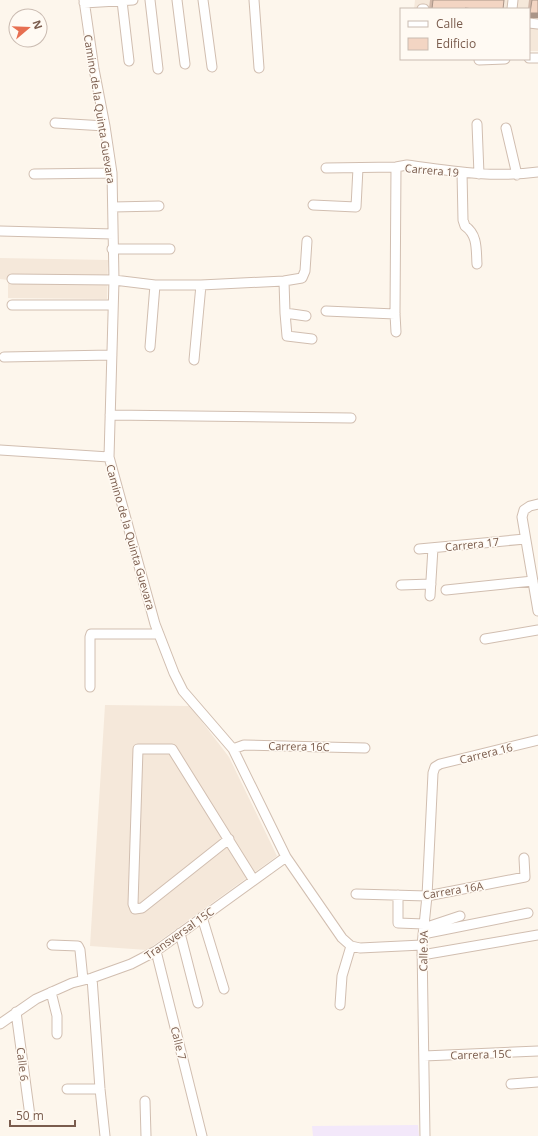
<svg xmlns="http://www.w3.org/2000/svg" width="538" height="1136" viewBox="0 0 538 1136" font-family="'Open Sans',sans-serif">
	<rect width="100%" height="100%" fill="#fdf6ec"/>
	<path fill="#f5e8da" d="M415,0H538V51H529V9H414Z
		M0,258L108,260L107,299L8,298V280L0,279Z
		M105,705L190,706L229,757L277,856L147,950L90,946Z"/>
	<path fill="#f3e8fa" d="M418,1125L419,1136H313L312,1126Z"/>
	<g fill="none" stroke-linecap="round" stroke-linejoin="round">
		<g stroke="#d1beb0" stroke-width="11">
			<path id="minor" d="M84,0L94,69L105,126L112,173L114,280L109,457L155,624L174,673L183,691L233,749L286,857L342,938L351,946L360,948L422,945
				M150,0L158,69
				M177,0L185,64
				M203,0L212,67
				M254,0L259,68
				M122,1L129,61
				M84,3L133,0
				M422,9H424
				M512,9L513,0
				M529,23L538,24
				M529,58H538
				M479,60L505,59
				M55,123L105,126
				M477,124L479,174
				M506,128L517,175
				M326,168L396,167L407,165C451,171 494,178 538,172
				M462,172L463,220L465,226C478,235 476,250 477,264
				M34,174L112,173
				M313,205L356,207L358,168
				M113,207L159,206
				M0,231L113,234
				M112,249H170
				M12,279L114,280L155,285H201L284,281L302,278L305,271L307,241
				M284,281L285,313L287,336L312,339
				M12,305H112
				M326,311L395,314
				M285,313L306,316
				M396,332L395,314L396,167
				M150,347L155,285
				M4,357L112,355
				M194,360L201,285
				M110,415L351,418
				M0,450L109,457
				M538,504L530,506L524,510L522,517L538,611
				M419,549L525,539
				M401,585L431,584
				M446,590L533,581
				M430,596L433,548
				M485,639L538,630
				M90,687V637L91,634H159
				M233,749L244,745L365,748
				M229,839L142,908L135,909L133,904L138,749H172L253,879
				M356,894L427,896L525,877L524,858
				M398,895V923L424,924
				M202,917L224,989
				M424,928L460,916
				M180,933L198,1003
				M423,934L528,913
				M52,945L78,946L80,950L83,980
				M156,951L202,1136
				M422,955L538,935
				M92,978L100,1089L105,1136
				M51,992L57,1016V1034
				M340,1005L342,976L351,946
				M16,1012L30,1116
				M0,1024L36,999L72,983L92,978L131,964L156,951L286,857
				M424,1056L538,1051
				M511,1084L538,1082
				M67,1089H100
				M145,1101L146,1136
				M425,1136L422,945L427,896L433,773L435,767L440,764L538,740"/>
		</g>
		<use href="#minor" stroke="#fff" stroke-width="9"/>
	</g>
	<path fill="#d1b7a8" d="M430,0H504L503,9H429Z
		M529,0H538V18H529V9H528Z"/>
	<path fill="#aa9588" d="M530,13H538V18H529V14Z"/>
	<path fill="#f3d5c3" stroke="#aa9588" d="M433,0H504L503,9H474L465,8V9H432Z
		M532,0H538V13H530Z"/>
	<g text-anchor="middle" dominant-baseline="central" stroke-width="3" stroke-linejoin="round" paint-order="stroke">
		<g font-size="11" fill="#7a5c4d" stroke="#fffaf3">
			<text transform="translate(100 109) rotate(81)">Camino de la Quinta Guevara</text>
			<text transform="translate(432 170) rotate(5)">Carrera 19</text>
			<text transform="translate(131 537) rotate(74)">Camino de la Quinta Guevara</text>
			<text transform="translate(472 544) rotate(-6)">Carrera 17</text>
			<text transform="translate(299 746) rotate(1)">Carrera 16C</text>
			<text transform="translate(486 753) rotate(-14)">Carrera 16</text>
			<text transform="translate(453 890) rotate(-9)">Carrera 16A</text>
			<text transform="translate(179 933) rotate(-35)">Transversal 15C</text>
			<text transform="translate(423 951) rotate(-89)">Calle 9A</text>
			<text transform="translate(179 1043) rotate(76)">Calle 7</text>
			<text transform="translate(481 1054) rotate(-2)">Carrera 15C</text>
			<text transform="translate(23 1064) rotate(83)">Calle 6</text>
		</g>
	</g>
	<rect x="400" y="8" width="130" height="52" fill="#fffaf3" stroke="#cabbb1"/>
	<rect x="408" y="21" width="20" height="6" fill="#ffffff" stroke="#cabbb1"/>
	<text x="436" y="28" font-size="12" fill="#7a5c4d">Calle</text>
	<rect x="408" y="38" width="20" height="12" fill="#f3d5c3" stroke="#cabbb1"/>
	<text x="436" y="48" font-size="12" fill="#7a5c4d">Edificio</text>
	<g transform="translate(28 28) rotate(71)"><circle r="19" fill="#fffaf3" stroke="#cabbb1"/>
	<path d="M0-3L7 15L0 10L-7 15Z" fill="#e76f51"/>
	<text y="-6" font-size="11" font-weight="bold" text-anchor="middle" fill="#7a5c4d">N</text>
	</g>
	<path d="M10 1120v6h65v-6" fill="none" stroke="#7a5c4d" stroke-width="2"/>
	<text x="16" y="1120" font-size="12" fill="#7a5c4d" stroke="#fffaf3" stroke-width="3" paint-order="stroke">50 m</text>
</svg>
